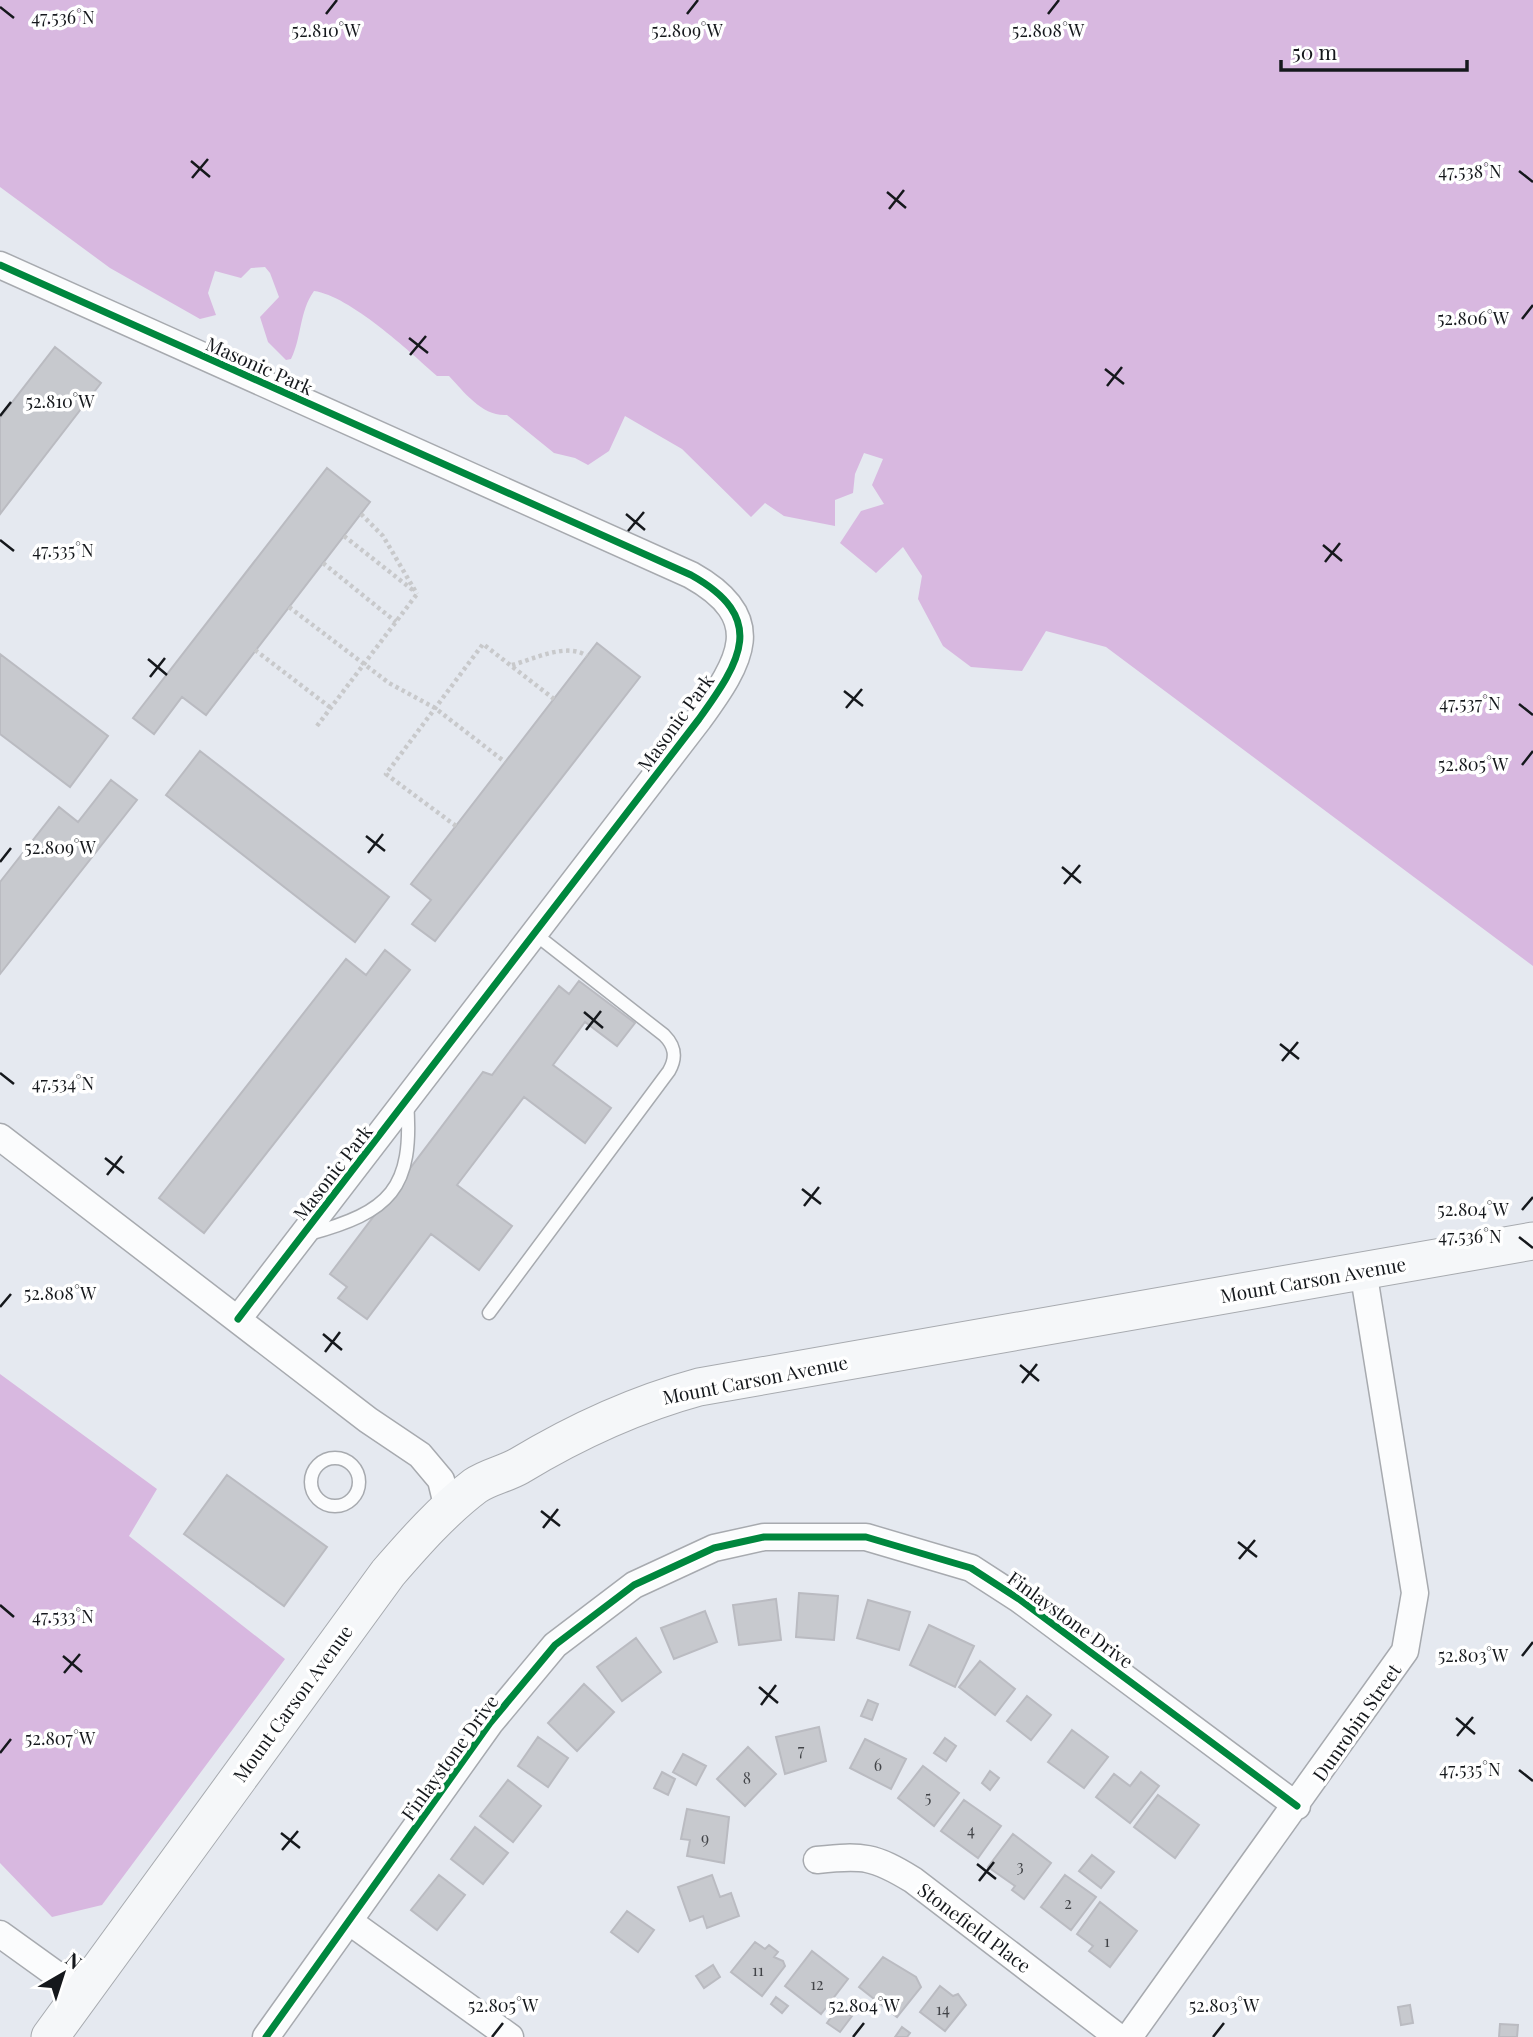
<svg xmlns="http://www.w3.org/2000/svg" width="1533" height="2037" viewBox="0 0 1533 2037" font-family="'Playfair Display',serif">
	<rect width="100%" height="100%" fill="#e5e9f0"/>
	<path fill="#d8b8e0" d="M0,0H1533V966L1106,647L1046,631L1022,671L971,667L943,646L918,599L922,576L903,547L876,573L840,543L861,511L884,504L872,485L883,459L864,453L855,474L853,493L835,500V526L784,516L765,503L751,517L682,449L625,416L609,451L588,465L575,458L554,453L507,415C483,417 464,392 449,376H437C409,351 350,296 314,291C299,312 302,336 291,359L286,360L268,342L260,317L279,297L270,273L265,267L251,268L241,278L215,271L208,293L216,315L200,319L110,268L0,187Z
		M0,1374L157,1489L129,1536L285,1659L102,1905L52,1917L0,1863Z"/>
	<path fill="#c7c9ce" stroke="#babbc1" stroke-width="2" d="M55,347L101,383L0,514V418Z
		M327,468L370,502L206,715L182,697L154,734L133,718Z
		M597,643L640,677L435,941L412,924L431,900L411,884Z
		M0,654L108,736L70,787L0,734Z
		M200,751L389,897L355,942L166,795Z
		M111,780L137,800L0,974V882L59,807L78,822Z
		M385,950L410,970L204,1233L159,1198L346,959L366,975Z
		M579,981L635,1023L617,1046L585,1022L553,1065L611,1108L585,1143L524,1097L457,1185L512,1226L479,1270L431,1234L367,1319L338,1298L347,1287L330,1274L483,1072L492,1075L559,986L569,994Z
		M227,1475L327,1547L284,1606L184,1534Z
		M799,1593L838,1596L834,1640L796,1637Z
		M776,1599L781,1640L739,1645L733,1605Z
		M868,1600L910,1612L899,1650L857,1638Z
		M705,1611L717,1642L674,1659L661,1628Z
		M929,1625L974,1646L955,1687L910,1665Z
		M636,1638L661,1672L622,1701L597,1667Z
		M980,1661L1015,1689L995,1715L959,1687Z
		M584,1684L614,1712L577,1751L548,1723Z
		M1027,1696L1051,1715L1031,1740L1007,1721Z
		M868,1700L878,1704L872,1720L861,1716Z
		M819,1727L826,1761L785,1774L776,1737Z
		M1072,1730L1108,1757L1084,1788L1048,1762Z
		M538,1737L568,1758L548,1787L518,1766Z
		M945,1738L956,1746L946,1761L934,1753Z
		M865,1739L906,1759L891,1789L850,1768Z
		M748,1747L776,1774L745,1806L717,1779Z
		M683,1754L706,1766L696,1785L673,1772Z
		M923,1766L959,1793L934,1826L898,1798Z
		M990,1771L999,1778L990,1790L982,1783Z
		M662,1772L675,1779L668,1795L654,1788Z
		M1141,1772L1159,1786L1130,1823L1096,1797L1114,1774L1130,1786Z
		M508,1780L541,1806L513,1842L480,1816Z
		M1158,1795L1199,1825L1175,1858L1134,1827Z
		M964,1800L1001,1826L978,1858L941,1831Z
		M687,1809L729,1817L724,1863L687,1856L690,1840L681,1839Z
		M475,1827L508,1853L483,1884L451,1859Z
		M1013,1834L1051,1863L1024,1899L1012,1890L1015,1886L988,1867Z
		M1092,1855L1114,1872L1101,1888L1079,1871Z
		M439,1875L465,1895L437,1930L411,1910Z
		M712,1875L720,1897L731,1893L739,1916L707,1928L703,1916L690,1921L678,1887Z
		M1065,1875L1096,1897L1071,1930L1041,1907Z
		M1100,1902L1137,1931L1110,1967L1089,1951L1093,1946L1077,1934Z
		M627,1911L654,1930L638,1952L611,1932Z
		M755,1942L765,1949L769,1945L778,1952L774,1957L783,1961L785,1966L762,1996L731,1972Z
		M812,1951L848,1979L821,2014L785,1986Z
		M883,1957L916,1977L921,1987L897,2017L859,1987Z
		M713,1965L720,1977L704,1988L696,1976Z
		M940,1986L953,1996L958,1994L966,2005L945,2031L920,2012Z
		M776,1997L788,2006L782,2013L771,2004Z
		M1410,2005L1413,2023L1401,2025L1398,2007Z
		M838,2007L852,2016L840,2032L827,2023Z
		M1500,2024L1518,2025L1517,2037H1499Z
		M902,2027L910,2033L907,2037H895Z"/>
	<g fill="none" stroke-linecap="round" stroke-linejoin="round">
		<g stroke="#a7aaaf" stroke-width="15">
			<path id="service" d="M309,1234C390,1212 414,1189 407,1102
				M489,1313L669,1071C677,1057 675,1046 664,1035L535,934
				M311 1482a24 24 0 1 1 48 0a24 24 0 1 1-48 0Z"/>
		</g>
		<g stroke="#a7aaaf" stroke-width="29">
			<path id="minor" d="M0,265L691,575C768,618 741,661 699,719L238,1319
				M0,1137L368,1420L420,1455L441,1480L448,1509
				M817,1860C863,1855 874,1856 913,1880L1118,2037
				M350,1922L510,2037
				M0,1934L82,1993
				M266,2037L490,1723L555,1645L634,1585L714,1548L764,1537H866L971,1568L1019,1599L1297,1806
				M1129,2037L1405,1651L1415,1593L1363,1270"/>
		</g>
		<g stroke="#a7aaaf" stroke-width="39">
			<path id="secondary" d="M50,2037L388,1573C415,1542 442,1511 475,1486C488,1477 505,1474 519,1466C577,1431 633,1405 699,1387L1533,1241"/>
		</g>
		<path stroke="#c8c9cb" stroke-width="4.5" stroke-dasharray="3.5 3.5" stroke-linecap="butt" d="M361,514L383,536L417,594
			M344,536L414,591
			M323,563L396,622
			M289,607L389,683L435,708L505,762
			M255,650L331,708
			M512,665C534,659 567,642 587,656
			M317,726L417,594
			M456,826L386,774L483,644L554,699"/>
		<use href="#service" stroke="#fbfcfd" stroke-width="12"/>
		<use href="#minor" stroke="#fbfcfd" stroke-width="26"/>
		<use href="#secondary" stroke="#f5f7f9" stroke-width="37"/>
		<g stroke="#fff" stroke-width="11">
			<path id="cycleway" d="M0,265L691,575C768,618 741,661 699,719L238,1319
				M266,2037L490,1723L555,1645L634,1585L714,1548L764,1537H866L971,1568L1019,1599L1297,1806"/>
		</g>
		<use href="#cycleway" stroke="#00873e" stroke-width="7"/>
	</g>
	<path fill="none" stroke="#15181c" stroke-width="2.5" d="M0,7L14,18M326,14L337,0M687,14L698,0M1048,14L1059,0M191,161L210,177M1519,171L1533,182M192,178L208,159M887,192L906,208M889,209L904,190M1522,319L1533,305M409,338L428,353M410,355L426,336M1105,369L1124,384M1107,386L1122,367M0,416L11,402M626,514L645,530M628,531L644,512M0,540L14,551M1323,545L1342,561M1325,562L1340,543M148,659L167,675M150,677L165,658M844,691L863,706M1519,704L1533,715M846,708L862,689M1522,765L1533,751M366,836L385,851M368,853L383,834M0,862L11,848M1062,867L1081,883M1064,884L1080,865M584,1012L603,1028M586,1030L601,1011M1280,1044L1299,1059M1282,1061L1298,1042M0,1073L14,1084M105,1158L124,1173M107,1175L122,1156M802,1189L821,1204M804,1206L819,1187M1522,1210L1533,1197M1519,1237L1533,1248M0,1307L11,1294M323,1334L342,1350M325,1352L340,1332M1020,1365L1039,1381M1022,1383L1037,1364M541,1511L560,1526M543,1528L558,1509M1238,1542L1257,1557M1239,1559L1255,1540M0,1605L14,1617M63,1656L82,1672M1522,1656L1533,1642M64,1673L80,1654M759,1687L778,1703M761,1705L776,1685M1456,1718L1475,1734M1457,1736L1473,1717M0,1753L11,1739M1519,1770L1533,1781M281,1833L300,1848M282,1850L298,1831M977,1864L996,1879M979,1881L994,1862M492,2037L503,2023M853,2037L864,2023M1213,2037L1224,2023"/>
	<g text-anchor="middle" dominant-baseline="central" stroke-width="7" stroke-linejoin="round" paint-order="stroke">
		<g font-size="16" fill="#424448">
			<text x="801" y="1749">7</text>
			<text x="878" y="1764">6</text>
			<text x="747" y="1777">8</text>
			<text x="928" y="1796">5</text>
			<text x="971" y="1829">4</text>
			<text x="705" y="1837">9</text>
			<text x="1020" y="1865">3</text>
			<text x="1068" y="1902">2</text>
			<text x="1107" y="1940">1</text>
			<text x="758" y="1969">11</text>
			<text x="817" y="1983">12</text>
			<text x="943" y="2008">14</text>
		</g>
		<g font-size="19" fill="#15181c" stroke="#fff">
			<text transform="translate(260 365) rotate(24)">Masonic Park</text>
			<text transform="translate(675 722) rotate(-54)">Masonic Park</text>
			<text transform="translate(332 1172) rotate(-52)">Masonic Park</text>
			<text transform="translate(1313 1279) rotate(-10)">Mount Carson Avenue</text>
			<text transform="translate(755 1379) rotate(-11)">Mount Carson Avenue</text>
			<text transform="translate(1071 1619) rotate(36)">Finlaystone Drive</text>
			<text transform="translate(292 1703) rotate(-54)">Mount Carson Avenue</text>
			<text transform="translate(1356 1722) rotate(-55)">Dunrobin Street</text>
			<text transform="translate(449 1757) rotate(-54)">Finlaystone Drive</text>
			<text transform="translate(975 1927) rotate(37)">Stonefield Place</text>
		</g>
	</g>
	<g font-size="18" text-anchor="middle" fill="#15181c" stroke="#fff" stroke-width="7" stroke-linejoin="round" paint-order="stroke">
		<text x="63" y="24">47.536°N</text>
		<text x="326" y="37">52.810°W</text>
		<text x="687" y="37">52.809°W</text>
		<text x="1048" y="37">52.808°W</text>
		<text x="1470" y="178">47.538°N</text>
		<text x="1473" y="325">52.806°W</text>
		<text x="60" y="408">52.810°W</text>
		<text x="63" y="557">47.535°N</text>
		<text x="1470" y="710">47.537°N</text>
		<text x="1473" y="771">52.805°W</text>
		<text x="60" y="854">52.809°W</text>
		<text x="63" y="1090">47.534°N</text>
		<text x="1473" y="1216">52.804°W</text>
		<text x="1470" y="1243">47.536°N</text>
		<text x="60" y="1300">52.808°W</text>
		<text x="63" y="1623">47.533°N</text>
		<text x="1473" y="1662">52.803°W</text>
		<text x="60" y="1745">52.807°W</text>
		<text x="1470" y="1776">47.535°N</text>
		<text x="503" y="2012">52.805°W</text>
		<text x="864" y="2012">52.804°W</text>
		<text x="1224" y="2012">52.803°W</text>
	</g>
	<g transform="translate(63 1974) rotate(39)" stroke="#ffffff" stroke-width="5" paint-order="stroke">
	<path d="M0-5L12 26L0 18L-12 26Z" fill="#15181c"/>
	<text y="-10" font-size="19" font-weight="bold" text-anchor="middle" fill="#15181c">N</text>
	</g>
	<path d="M1281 60v10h186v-10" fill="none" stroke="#15181c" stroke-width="3.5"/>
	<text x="1292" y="60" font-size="21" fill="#15181c" stroke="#ffffff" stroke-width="5" paint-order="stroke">50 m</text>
</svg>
